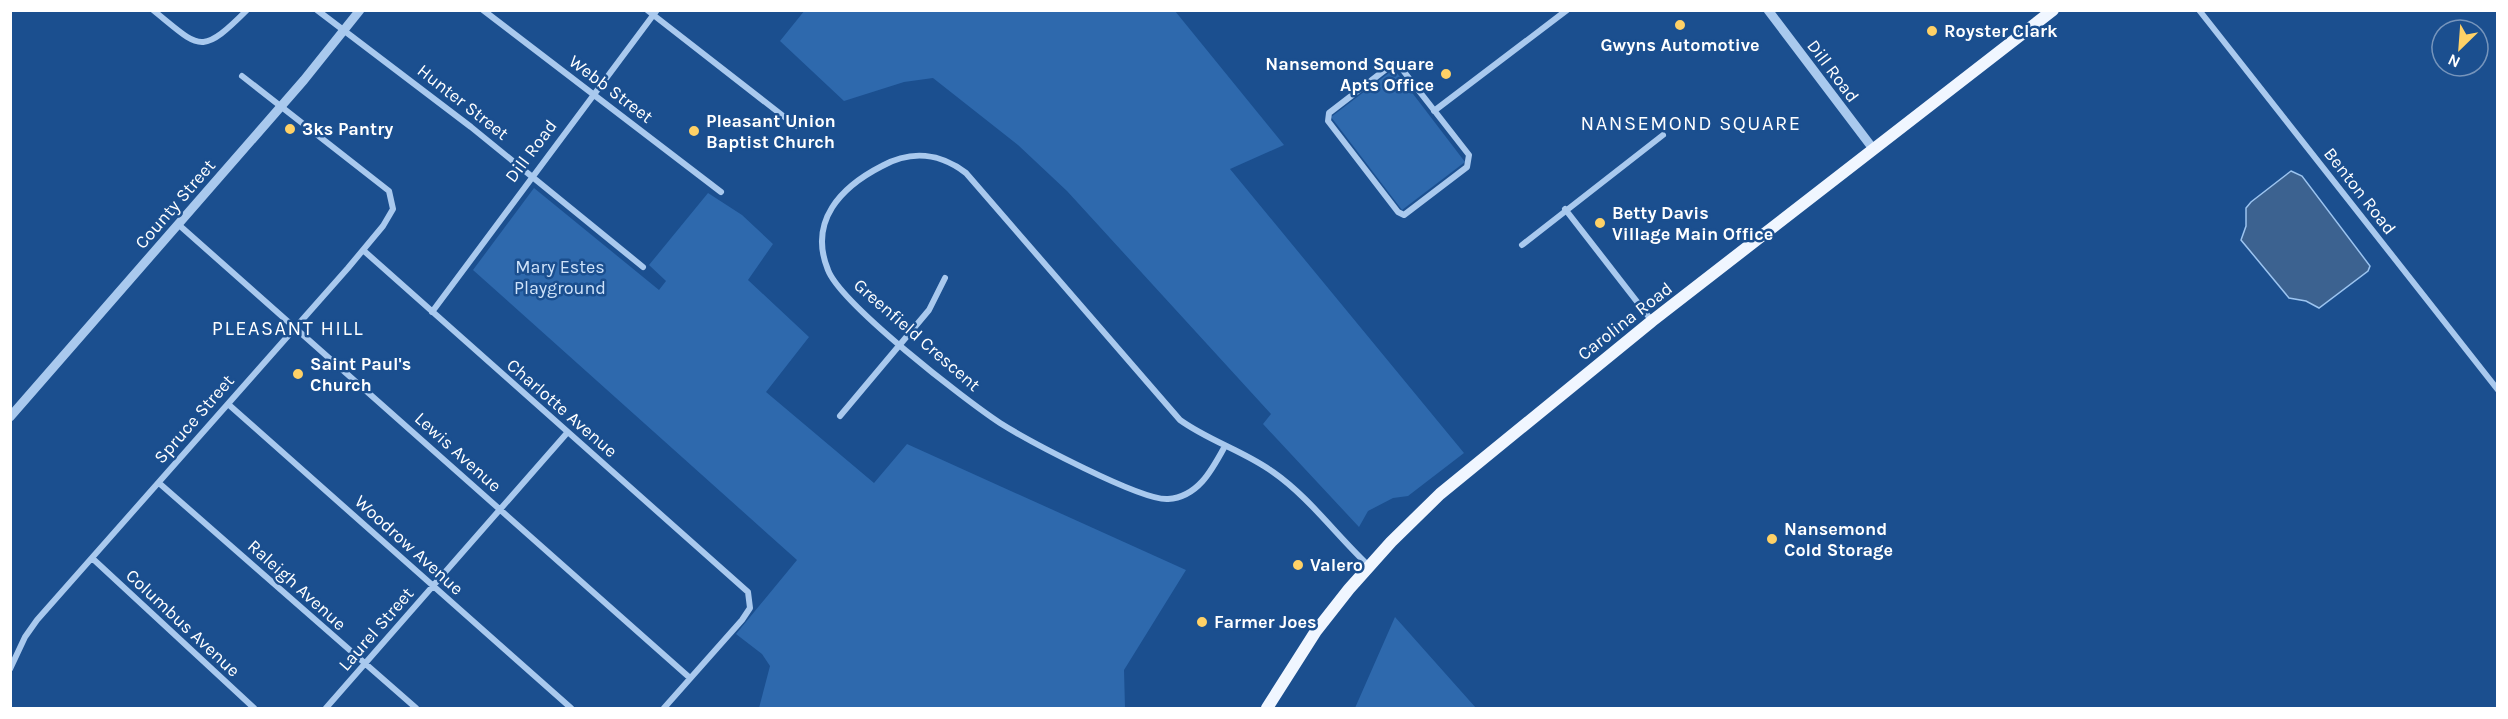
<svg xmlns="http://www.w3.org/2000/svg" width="2508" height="719" viewBox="0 0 2508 719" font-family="Karla,sans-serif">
	<rect width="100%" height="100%" fill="#1b4f8f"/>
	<path fill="#2e69ad" d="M805,10L1175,11L1284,145L1230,169L1464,453L1408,496L1393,498L1368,511L1359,527L1263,424L1271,414L1067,191L1018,145L933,78L904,82L844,101L780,41Z
		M1394,69L1465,162L1402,210L1331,117Z
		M534,188L659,290L666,281L649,265L708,193L742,215L773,244L748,280L809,337L766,392L874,483L907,444L1186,570L1124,670L1125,708H759L770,666L762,654L736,634L797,560L473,270Z
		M1395,617L1476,708H1355Z"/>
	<path fill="#3c6290" stroke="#9cc4f0" stroke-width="1.5" d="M2291,171L2302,176L2370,266L2368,271L2319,308L2306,301L2289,298L2241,240L2246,226V208L2251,202Z"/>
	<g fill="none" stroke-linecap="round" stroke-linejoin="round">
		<path stroke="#a9c9ee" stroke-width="6" d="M153,10C200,48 200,57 247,10
			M317,10L471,127L643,267
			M483,10L721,192
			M647,10L796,126
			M2199,10L2498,390
			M1394,63L1398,64L1469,155L1467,167L1404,215L1398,212L1328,121L1329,113Z
			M1434,111L1567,10
			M1565,209L1652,321
			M179,225L690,678
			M1522,245L1663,135
			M363,250L748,592L750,608L742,620L664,708
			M432,312L657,10
			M228,404L571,708
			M840,416L929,310L945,278
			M1225,446C1212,470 1198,497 1168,499C1141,501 1027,440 1000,423C965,400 841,304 828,270C808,221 841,187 882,166C911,150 940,153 966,173L1180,420C1209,441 1244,451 1273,472C1309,497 1336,535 1369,566
			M159,483L416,708
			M92,558L254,708
			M10,669L25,637L37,620L348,268L383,226L393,209L389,191L242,76
			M326,708L567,433"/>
		<path stroke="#a9c9ee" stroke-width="9" d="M1768,10L1874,150
			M10,417L304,80L360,10"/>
		<path stroke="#f0f6ff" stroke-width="12" d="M1267,708L1316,631L1349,589L1391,542L1440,494L1652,321L2053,10"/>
	</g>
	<g fill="#ffd166" stroke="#1b4f8f" stroke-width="2">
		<circle cx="1680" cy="25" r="6"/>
		<circle cx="1932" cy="31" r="6"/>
		<circle cx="1446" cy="74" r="6"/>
		<circle cx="290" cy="129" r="6"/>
		<circle cx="694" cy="131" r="6"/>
		<circle cx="1600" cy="223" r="6"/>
		<circle cx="298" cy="374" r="6"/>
		<circle cx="1772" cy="539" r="6"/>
		<circle cx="1298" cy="565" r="6"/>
		<circle cx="1202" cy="622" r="6"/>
	</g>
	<g text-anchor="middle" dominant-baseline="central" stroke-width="5" stroke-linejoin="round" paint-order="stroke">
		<g font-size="18" font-weight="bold" fill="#fff" stroke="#1b4f8f" text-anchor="start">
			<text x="1944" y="31">Royster Clark</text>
			<text x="1680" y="45" text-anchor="middle">Gwyns Automotive</text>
			<text x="1434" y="64" text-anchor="end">Nansemond Square<tspan x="1434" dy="21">Apts Office</tspan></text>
			<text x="706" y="121">Pleasant Union<tspan x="706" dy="21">Baptist Church</tspan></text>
			<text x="302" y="129">3ks Pantry</text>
			<text x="1612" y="213">Betty Davis<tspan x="1612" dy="21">Village Main Office</tspan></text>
			<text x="310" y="364">Saint Paul's<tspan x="310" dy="21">Church</tspan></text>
			<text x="1784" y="529">Nansemond<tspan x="1784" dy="21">Cold Storage</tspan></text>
			<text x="1310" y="565">Valero</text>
			<text x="1214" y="622">Farmer Joes</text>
		</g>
		<g font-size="18" fill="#fff" stroke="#1b4f8f">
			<text transform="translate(1833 71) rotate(53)">Dill Road</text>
			<text transform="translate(611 89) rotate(37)">Webb Street</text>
			<text transform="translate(463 102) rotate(38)">Hunter Street</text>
			<text transform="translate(531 151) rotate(-53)">Dill Road</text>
			<text transform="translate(2360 191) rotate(52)">Benton Road</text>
			<text transform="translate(175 204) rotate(-49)">County Street</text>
			<text transform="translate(1625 321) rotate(-38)">Carolina Road</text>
			<text transform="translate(917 335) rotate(41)">Greenfield Crescent</text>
			<text transform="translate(562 408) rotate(41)">Charlotte Avenue</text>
			<text transform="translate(194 419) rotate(-49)">Spruce Street</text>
			<text transform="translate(458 452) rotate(42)">Lewis Avenue</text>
			<text transform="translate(409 545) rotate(42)">Woodrow Avenue</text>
			<text transform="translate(297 585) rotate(42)">Raleigh Avenue</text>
			<text transform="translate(183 623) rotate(43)">Columbus Avenue</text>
			<text transform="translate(376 629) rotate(-49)">Laurel Street</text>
		</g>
		<g font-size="18" fill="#cfe3fa" stroke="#1b4f8f">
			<text x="560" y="267">Mary Estes<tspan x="560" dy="21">Playground</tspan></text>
		</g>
		<g font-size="20" letter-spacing="1.5" fill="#fff" stroke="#1b4f8f">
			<text x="1691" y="123">NANSEMOND SQUARE</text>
			<text x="288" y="328">PLEASANT HILL</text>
		</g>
	</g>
	<rect width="2508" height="719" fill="none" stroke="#ffffff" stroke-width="24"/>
	<g transform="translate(2460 48) rotate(205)"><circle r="28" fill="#1b4f8f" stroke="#7695bc" stroke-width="1.5"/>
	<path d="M0-4.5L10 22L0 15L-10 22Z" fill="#ffd166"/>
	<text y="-9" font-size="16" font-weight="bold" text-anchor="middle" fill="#ffffff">N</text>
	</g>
</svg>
